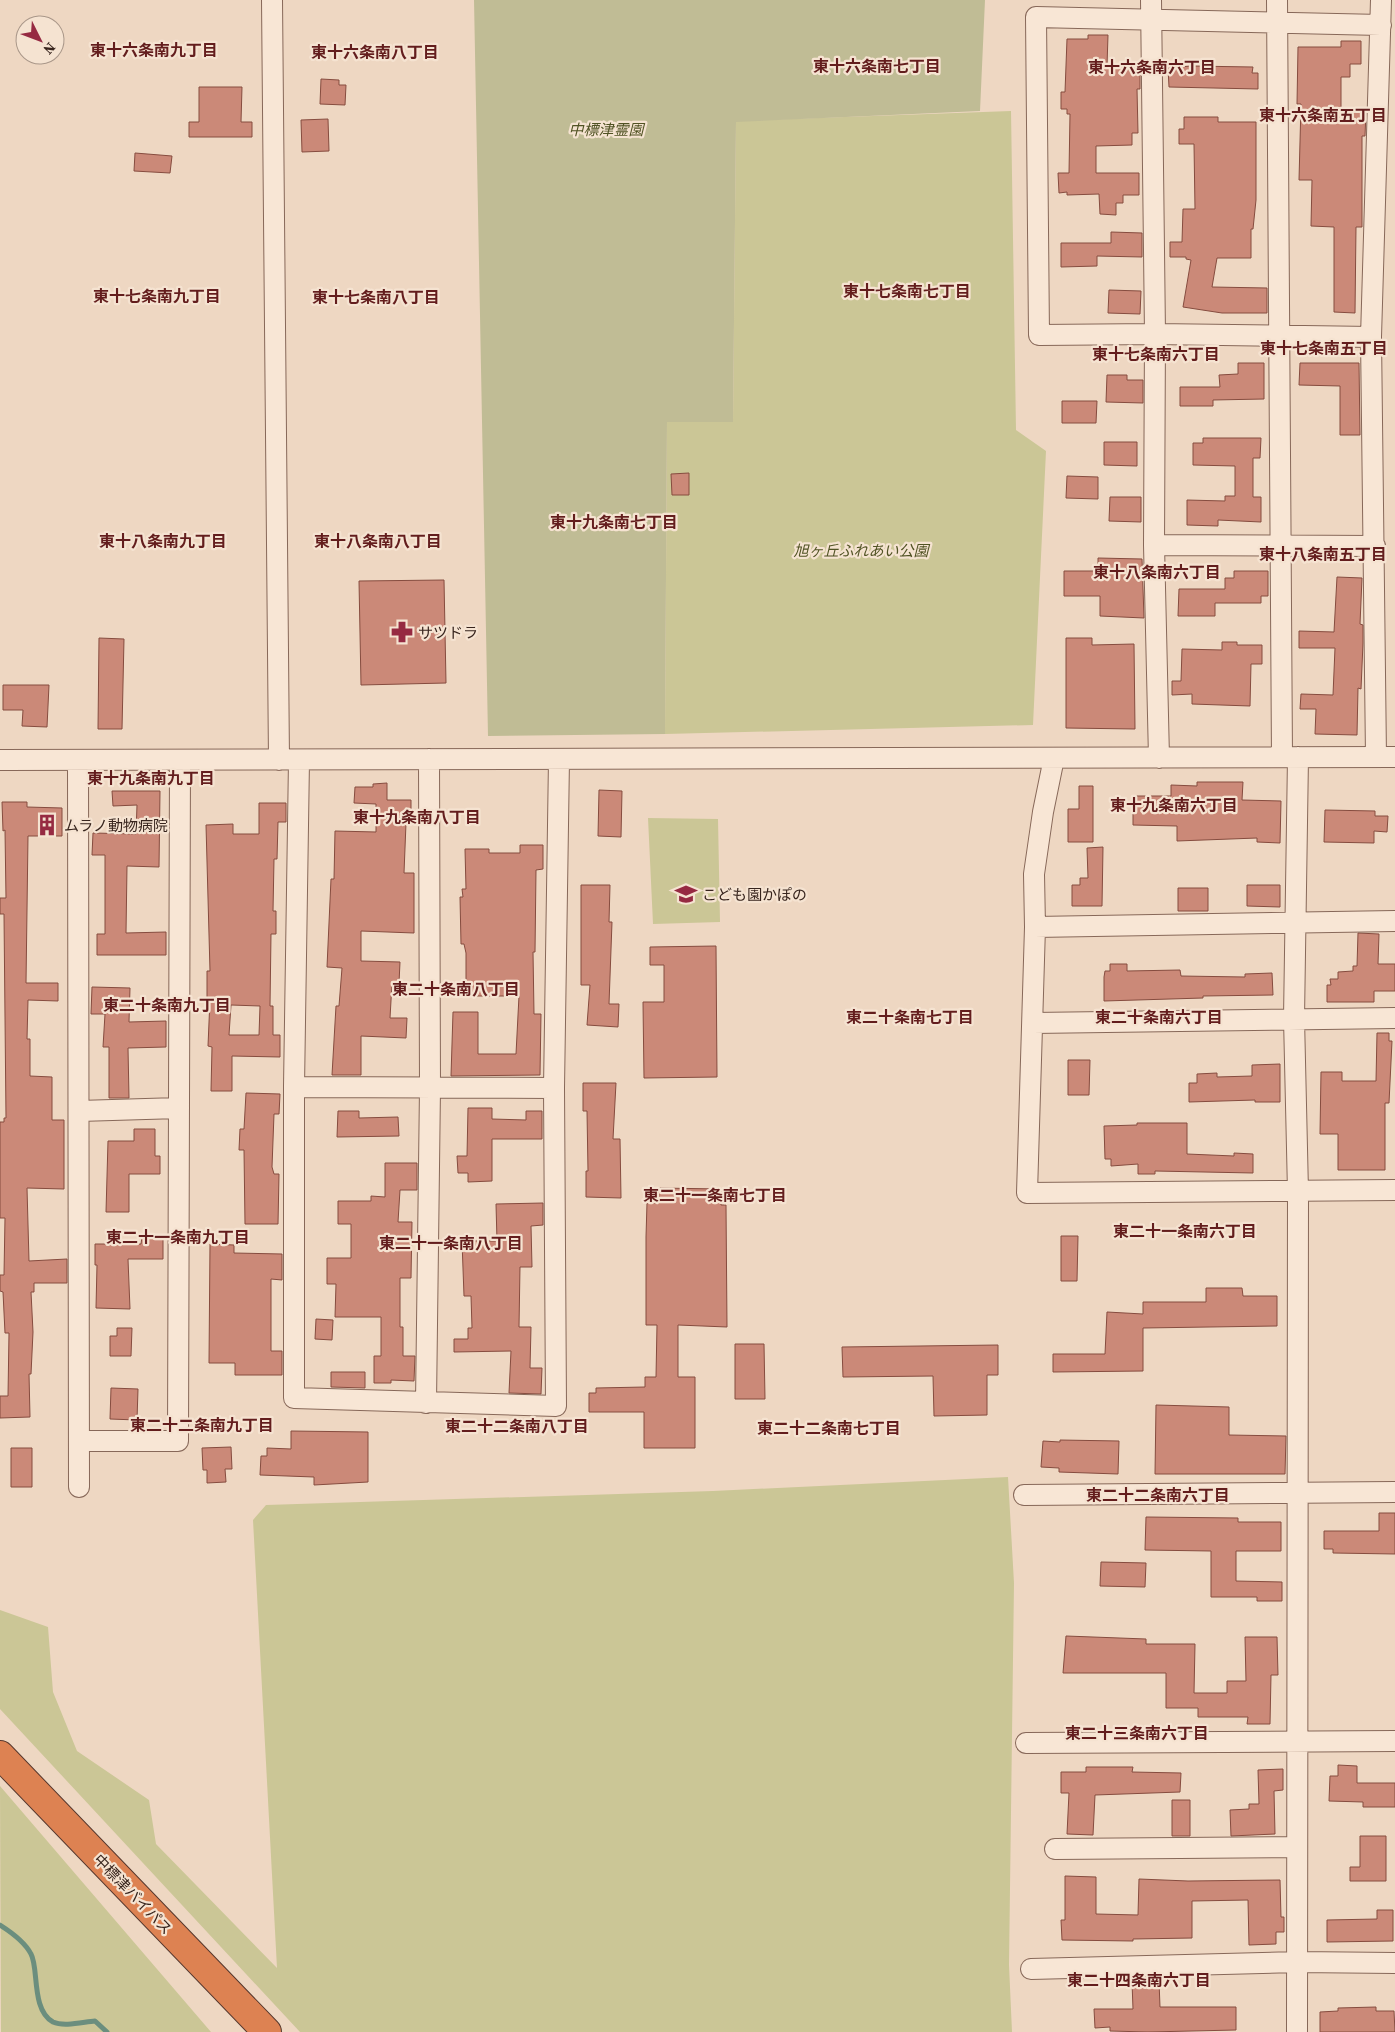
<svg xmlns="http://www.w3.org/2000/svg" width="1395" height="2032" viewBox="0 0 1395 2032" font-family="'Source Serif 4','Noto Sans JP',serif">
	<rect width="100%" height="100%" fill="#eed7c2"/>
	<path fill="#cbc696" d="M1011,111L1016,430L1046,451L1033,725L665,734L667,421L733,422L736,121Z
		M648,818L718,819L720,922L653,924Z
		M1008,1477L1014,1583L1009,1965L1012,2032H300L0,1709V1610L48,1627L53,1692L77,1751L149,1800L156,1844L277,1968L253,1520L266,1505L713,1491Z
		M0,1786L211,2032H1Z"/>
	<path fill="#c0bc95" d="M474,0H985L980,111L736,122L733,422H667L665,734L488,736Z"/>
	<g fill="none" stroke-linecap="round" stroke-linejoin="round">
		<path stroke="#6b8e7e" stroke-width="5" d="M0,1925C11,1932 25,1942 31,1954C39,1968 31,2010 53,2022C64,2027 83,2022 95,2021L107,2032"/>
	</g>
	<path fill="#cb8978" stroke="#864c3f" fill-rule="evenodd" d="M1088,35H1108L1107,66L1140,67V89H1137L1138,133H1132V145L1096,146V173H1139V195H1123V203H1116V215L1100,214L1099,194L1067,195V192L1059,193L1058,173H1069L1070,114H1067V109H1061V92H1065L1067,39H1088Z
		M1341,41H1361V64H1350V77H1341V113L1366,112L1365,136H1362V227H1356L1355,313L1334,312V227L1311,226L1312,180H1299L1301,104H1297L1298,47H1341Z
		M1191,66L1253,67L1252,73H1258V89L1169,87L1168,68Z
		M321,79L339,80V85H346L345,105L320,104Z
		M199,87H242L241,122H252V137H189V122H199Z
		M1184,117H1218V122H1256V200L1253,229H1251V258H1217L1212,287L1267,288V313H1222L1183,307L1191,260L1186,259V257H1170V242H1182L1183,209H1195L1194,144H1179V129H1184Z
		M328,119L329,151L302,152L301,120Z
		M135,153L172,156L170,173L134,171Z
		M1111,232L1142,233V257L1097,256V266L1061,267V243H1111Z
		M1109,290L1141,291L1140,314L1108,313Z
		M1238,363H1264V399L1213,400V406H1180V387H1220L1219,375L1238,374Z
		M1300,363H1359L1360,435H1340V386L1299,385Z
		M1107,375H1127V380H1143V403L1106,402Z
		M1062,401H1097L1096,423H1062Z
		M1203,438H1261L1260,458H1253V497H1261V522L1218,520V526L1187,525V500L1225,501V496H1235V466L1193,465V443H1203Z
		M1104,442H1137V466L1104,465Z
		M689,473V495H672L671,474Z
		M1067,476L1098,477V499L1066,498Z
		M1110,497H1141V522L1109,521Z
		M1098,558L1142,559L1144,618L1100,616V596H1064V571H1098Z
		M1234,571H1268V596H1261V603H1215V616H1178L1179,589H1225V578H1234Z
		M1337,577L1362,578L1360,624L1363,625V643L1361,689L1358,688L1357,735L1315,734L1316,709H1300L1301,694L1333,695L1335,648H1299V631L1334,632Z
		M444,580L446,683L361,685L359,581Z
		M99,638L124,639L122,729H98Z
		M1066,638H1092V645L1134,644L1135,729L1066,728Z
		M1222,642H1237V645H1262V664H1251L1250,706L1192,704V694L1172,695V681H1181L1182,649L1222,650Z
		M3,685H49L47,727L22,726L23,710H3Z
		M1197,782H1243L1242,800L1281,801L1280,843L1257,842V838L1177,841V826L1133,825V796H1171V785L1197,786Z
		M387,783V800H411V823H406L404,873H414V933L361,931V961L400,962L399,983H392L390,1018H407L406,1038L361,1036V1075H332L336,1006H339L342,968L327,967L331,879H334L335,831L376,832V804L354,803L355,787H373V784Z
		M1079,786H1093V842H1068V809H1079Z
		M599,790L622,791L621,837L598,836Z
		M112,791H160L159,867L127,866L126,933L166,932V955H97V934H105V855H92L93,833L136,834L137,805L113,806Z
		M2,802H27V807L62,808V836H28L26,983H58V1001L28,1000L27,1039H30V1076L52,1077V1120H64V1189L27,1188L29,1261L67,1259V1283H34V1292H31L33,1332L31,1374H29L30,1417L0,1418V1396H8L9,1333H5L3,1292L0,1291V1275H4L5,1218H0V1122H4V1118H6L4,914H0V898H6L5,830L3,831Z
		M259,803H286V822H278L277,859H274L273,911H276V934H271L270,1006H273V1035H280V1057L232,1056V1091H211L212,1047L208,1046L210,999H207V971H210L206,825L233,824V834H259ZM231,1005L260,1006L259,1035H229Z
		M1325,810L1375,811V816H1388L1387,832L1374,831V843L1324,842Z
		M520,845H543V869L536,870L535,952H533L534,1014H541L540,1075L451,1076L453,1012H478V1054H516L519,996H466V953L464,944H461L460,897H463L462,889H466L465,849H489V853H520Z
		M1103,847L1102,906H1072V885H1080V878H1088L1087,848Z
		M581,885H610L609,922H612L609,1004H619L618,1027L587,1025L590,985H581Z
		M1247,885H1280V907L1247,906Z
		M1178,888H1208V911H1178Z
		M1358,933L1379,934L1378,964H1395V991H1374V1002H1327V985H1331L1330,979H1338V972L1353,971V966H1357Z
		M716,946L717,1077L644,1078L643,1002H664V965H650V947Z
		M1110,964H1127V971L1180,970L1181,976L1245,977V974L1272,973L1273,995L1203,996V998L1104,1001V977L1105,971H1110Z
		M92,987L130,988L129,1022L166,1021V1047L128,1048L129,1098H109V1047H103L105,1014H91Z
		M1377,1033H1389V1041H1392L1389,1103H1385V1170H1338V1134H1320L1321,1072H1342V1081H1376Z
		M1068,1060H1090L1089,1095H1068Z
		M1280,1064V1102H1255V1100L1189,1102V1083H1197V1074L1217,1073V1077L1252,1076V1065Z
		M583,1083H616L613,1139H620L621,1198L586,1197V1171H588L587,1111H583Z
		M246,1093L280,1094L279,1114H274L272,1167L274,1174H279L278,1224H245L244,1150H239L240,1129H244Z
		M468,1108H492V1119L526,1120V1111H542V1139H492V1181L468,1182V1173H458L457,1156H467Z
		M338,1111H359V1118L398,1117L399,1136L337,1137Z
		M1137,1123H1187V1154L1234,1156V1153L1253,1154V1173L1155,1171V1174H1138V1164L1111,1166V1159H1105L1104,1126L1137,1125Z
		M134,1129H155V1156H160V1174H129V1212H106L108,1141H134Z
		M385,1163H417V1190H400L398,1222H412L411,1278H400V1327H403V1356H415L414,1381L391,1380V1383H374V1356H381V1317H335L336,1284H327V1258H351V1224H338V1201H371V1196L385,1197Z
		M659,1188L721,1189V1205H726L727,1327L678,1325V1377H695V1448H644V1412H589V1393H596V1388L645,1387V1377H656L657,1325H646V1237L647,1203H659Z
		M543,1203V1225L531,1226L532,1267H520L519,1327H531L530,1368H542L541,1394L509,1393L511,1351L454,1352V1339H468V1328H472L471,1296H464L462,1241H497L496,1204Z
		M1061,1236H1078L1077,1281H1061Z
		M142,1237H163V1259H128L130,1309L96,1308L97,1265H95V1244H141Z
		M210,1244L234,1245V1253L282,1254V1280L271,1279V1351H282V1375H235V1363H209Z
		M1206,1288H1242L1243,1296H1277V1326L1143,1328V1371L1053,1372V1354H1105L1107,1312L1143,1314V1302H1206Z
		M316,1319L333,1320L332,1340L315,1339Z
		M117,1328H132L131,1356H110V1336H117Z
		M735,1344H764L765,1399H735Z
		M998,1345V1375H987V1415L934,1416L933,1376L843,1377L842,1347Z
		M331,1372H365V1388L331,1387Z
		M111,1388L138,1389L137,1420L110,1419Z
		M1156,1405L1229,1407V1435L1286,1436L1285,1474H1155Z
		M291,1431L368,1432V1482L314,1485V1477L260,1475L261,1456H267V1448L291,1449Z
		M1060,1440L1119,1441L1118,1474L1059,1472V1468L1041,1467L1043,1441L1060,1442Z
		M231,1447L232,1469H225L226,1482L207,1483V1470H203L202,1448Z
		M11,1448H32V1487H11Z
		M1379,1513H1395V1554L1333,1553V1549H1324V1531H1379Z
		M1146,1517L1238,1518V1522H1281V1551H1236V1581L1282,1582V1601H1257V1597H1211V1551L1145,1550Z
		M1101,1562L1146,1563L1145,1587L1100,1586Z
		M1066,1636L1146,1639V1644H1195L1194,1693H1227V1681H1246L1245,1637H1277L1278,1675H1271L1270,1724H1247L1248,1717H1198V1708H1166V1673H1063Z
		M1338,1765L1357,1766V1783H1395V1807H1363V1802L1329,1801L1330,1776H1338Z
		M1086,1767H1133L1132,1772L1181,1773L1180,1792L1095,1795L1093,1835L1067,1834L1069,1793H1061V1772H1086Z
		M1283,1769V1790L1274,1791L1275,1834L1231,1836L1230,1810L1249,1809V1804H1259L1258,1770Z
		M1172,1800H1190V1836H1172Z
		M1360,1836H1386V1881H1350V1867H1360Z
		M1065,1876L1096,1877V1914L1138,1915L1139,1879L1188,1881L1280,1880L1281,1917H1284V1932H1276V1944L1249,1945L1248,1900L1192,1901V1938L1133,1939V1941L1062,1940L1061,1920H1065Z
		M1377,1910H1393V1941L1327,1942V1920L1377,1919Z
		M1159,1981L1160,2007H1236V2030L1148,2032L1110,2031V2027L1095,2028L1094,2009H1133L1132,1982Z
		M1376,2007V2011H1394L1395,2032H1320V2012L1338,2011V2008Z"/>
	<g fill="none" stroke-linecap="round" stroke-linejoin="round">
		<g stroke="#876859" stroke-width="22">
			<path id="minor" d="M272,0L279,760
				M1151,0L1155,334L1154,545L1159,758
				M1277,0L1282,757
				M1371,337L1155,334L1039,335L1036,17L1381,25
				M1154,545L1375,546
				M1376,757L1371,337L1381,0
				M1054,758L1043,812L1034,874L1035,927L1027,1193L1395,1190
				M0,760L1395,757
				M78,760L79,1487
				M299,760L294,1087V1398L556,1406L554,1088L559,759
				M1035,927L1395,921
				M1033,1023L1395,1018
				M294,1087L554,1088
				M79,1111L179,1108
				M426,1403L430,1088L429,759
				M80,1441H178L180,760
				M1024,1495L1395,1492
				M1026,1743L1395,1741
				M1055,1849L1297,1847
				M1031,1969L1297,1962L1395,1963
				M1297,2032L1298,1192L1294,1018L1298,757"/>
		</g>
		<g stroke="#55372d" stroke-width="30">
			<path id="highway" d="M0,1755L267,2032"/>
		</g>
		<use href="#minor" stroke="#f8e6d5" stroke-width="20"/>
		<use href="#highway" stroke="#dd8252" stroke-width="28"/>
	</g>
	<defs>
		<g id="pharmacy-bare" transform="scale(1.725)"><path d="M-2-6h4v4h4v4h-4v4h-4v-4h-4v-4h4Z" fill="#962a42" stroke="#f5e3d1" stroke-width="2.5" paint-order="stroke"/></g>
		<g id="building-bare" transform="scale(1.725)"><path d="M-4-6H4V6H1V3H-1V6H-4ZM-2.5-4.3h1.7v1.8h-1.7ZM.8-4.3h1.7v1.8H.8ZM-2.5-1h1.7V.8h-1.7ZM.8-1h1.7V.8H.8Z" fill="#962a42" stroke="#f5e3d1" stroke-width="2.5" paint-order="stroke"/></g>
		<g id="school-bare" transform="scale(1.725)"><path d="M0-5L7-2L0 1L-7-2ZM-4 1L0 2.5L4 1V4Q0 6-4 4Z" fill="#962a42" stroke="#f5e3d1" stroke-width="2.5" paint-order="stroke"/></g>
	</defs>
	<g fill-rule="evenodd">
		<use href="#pharmacy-bare" x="402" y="632"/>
		<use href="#building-bare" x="47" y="825"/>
		<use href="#school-bare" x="686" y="894"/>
	</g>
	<g text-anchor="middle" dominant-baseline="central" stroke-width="4.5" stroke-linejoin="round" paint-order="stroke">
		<g font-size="15" font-style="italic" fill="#515324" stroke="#f5e3d1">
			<text x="606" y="129">中標津霊園</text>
			<text x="861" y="550">旭ヶ丘ふれあい公園</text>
		</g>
		<g font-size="15" fill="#37241d" stroke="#f5e3d1" text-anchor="start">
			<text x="418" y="632">サツドラ</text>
			<text x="64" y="825">ムラノ動物病院</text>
			<text x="702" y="894">こども園かぽの</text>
		</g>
		<g font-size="15" fill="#37241d" stroke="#f5e3d1">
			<text transform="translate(133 1894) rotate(46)">中標津バイパス</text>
		</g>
		<g font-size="16" font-weight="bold" fill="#631d1d" stroke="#f5e3d1">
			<text x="154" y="50">東十六条南九丁目</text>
			<text x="375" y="52">東十六条南八丁目</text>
			<text x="877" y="66">東十六条南七丁目</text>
			<text x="1152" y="67">東十六条南六丁目</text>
			<text x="1323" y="115">東十六条南五丁目</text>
			<text x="907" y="291">東十七条南七丁目</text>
			<text x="157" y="296">東十七条南九丁目</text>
			<text x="376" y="297">東十七条南八丁目</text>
			<text x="1324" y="348">東十七条南五丁目</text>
			<text x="1156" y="354">東十七条南六丁目</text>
			<text x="614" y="522">東十九条南七丁目</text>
			<text x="163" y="541">東十八条南九丁目</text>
			<text x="378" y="541">東十八条南八丁目</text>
			<text x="1323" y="554">東十八条南五丁目</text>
			<text x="1157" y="572">東十八条南六丁目</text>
			<text x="151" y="778">東十九条南九丁目</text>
			<text x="1174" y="805">東十九条南六丁目</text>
			<text x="417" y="817">東十九条南八丁目</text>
			<text x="456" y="989">東二十条南八丁目</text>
			<text x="167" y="1005">東二十条南九丁目</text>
			<text x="910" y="1017">東二十条南七丁目</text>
			<text x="1159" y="1017">東二十条南六丁目</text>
			<text x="715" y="1195">東二十一条南七丁目</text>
			<text x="1185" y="1231">東二十一条南六丁目</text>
			<text x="178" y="1237">東二十一条南九丁目</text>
			<text x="451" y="1243">東二十一条南八丁目</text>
			<text x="202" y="1425">東二十二条南九丁目</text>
			<text x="517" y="1426">東二十二条南八丁目</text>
			<text x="829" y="1428">東二十二条南七丁目</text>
			<text x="1158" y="1495">東二十二条南六丁目</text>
			<text x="1137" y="1733">東二十三条南六丁目</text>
			<text x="1139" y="1980">東二十四条南六丁目</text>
		</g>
	</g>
	<g transform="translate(40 40) rotate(132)"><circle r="24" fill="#f5e3d1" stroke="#a99789"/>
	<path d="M0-4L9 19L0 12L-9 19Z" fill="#962a42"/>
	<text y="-8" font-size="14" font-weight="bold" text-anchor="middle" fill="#37241d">N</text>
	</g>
</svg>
